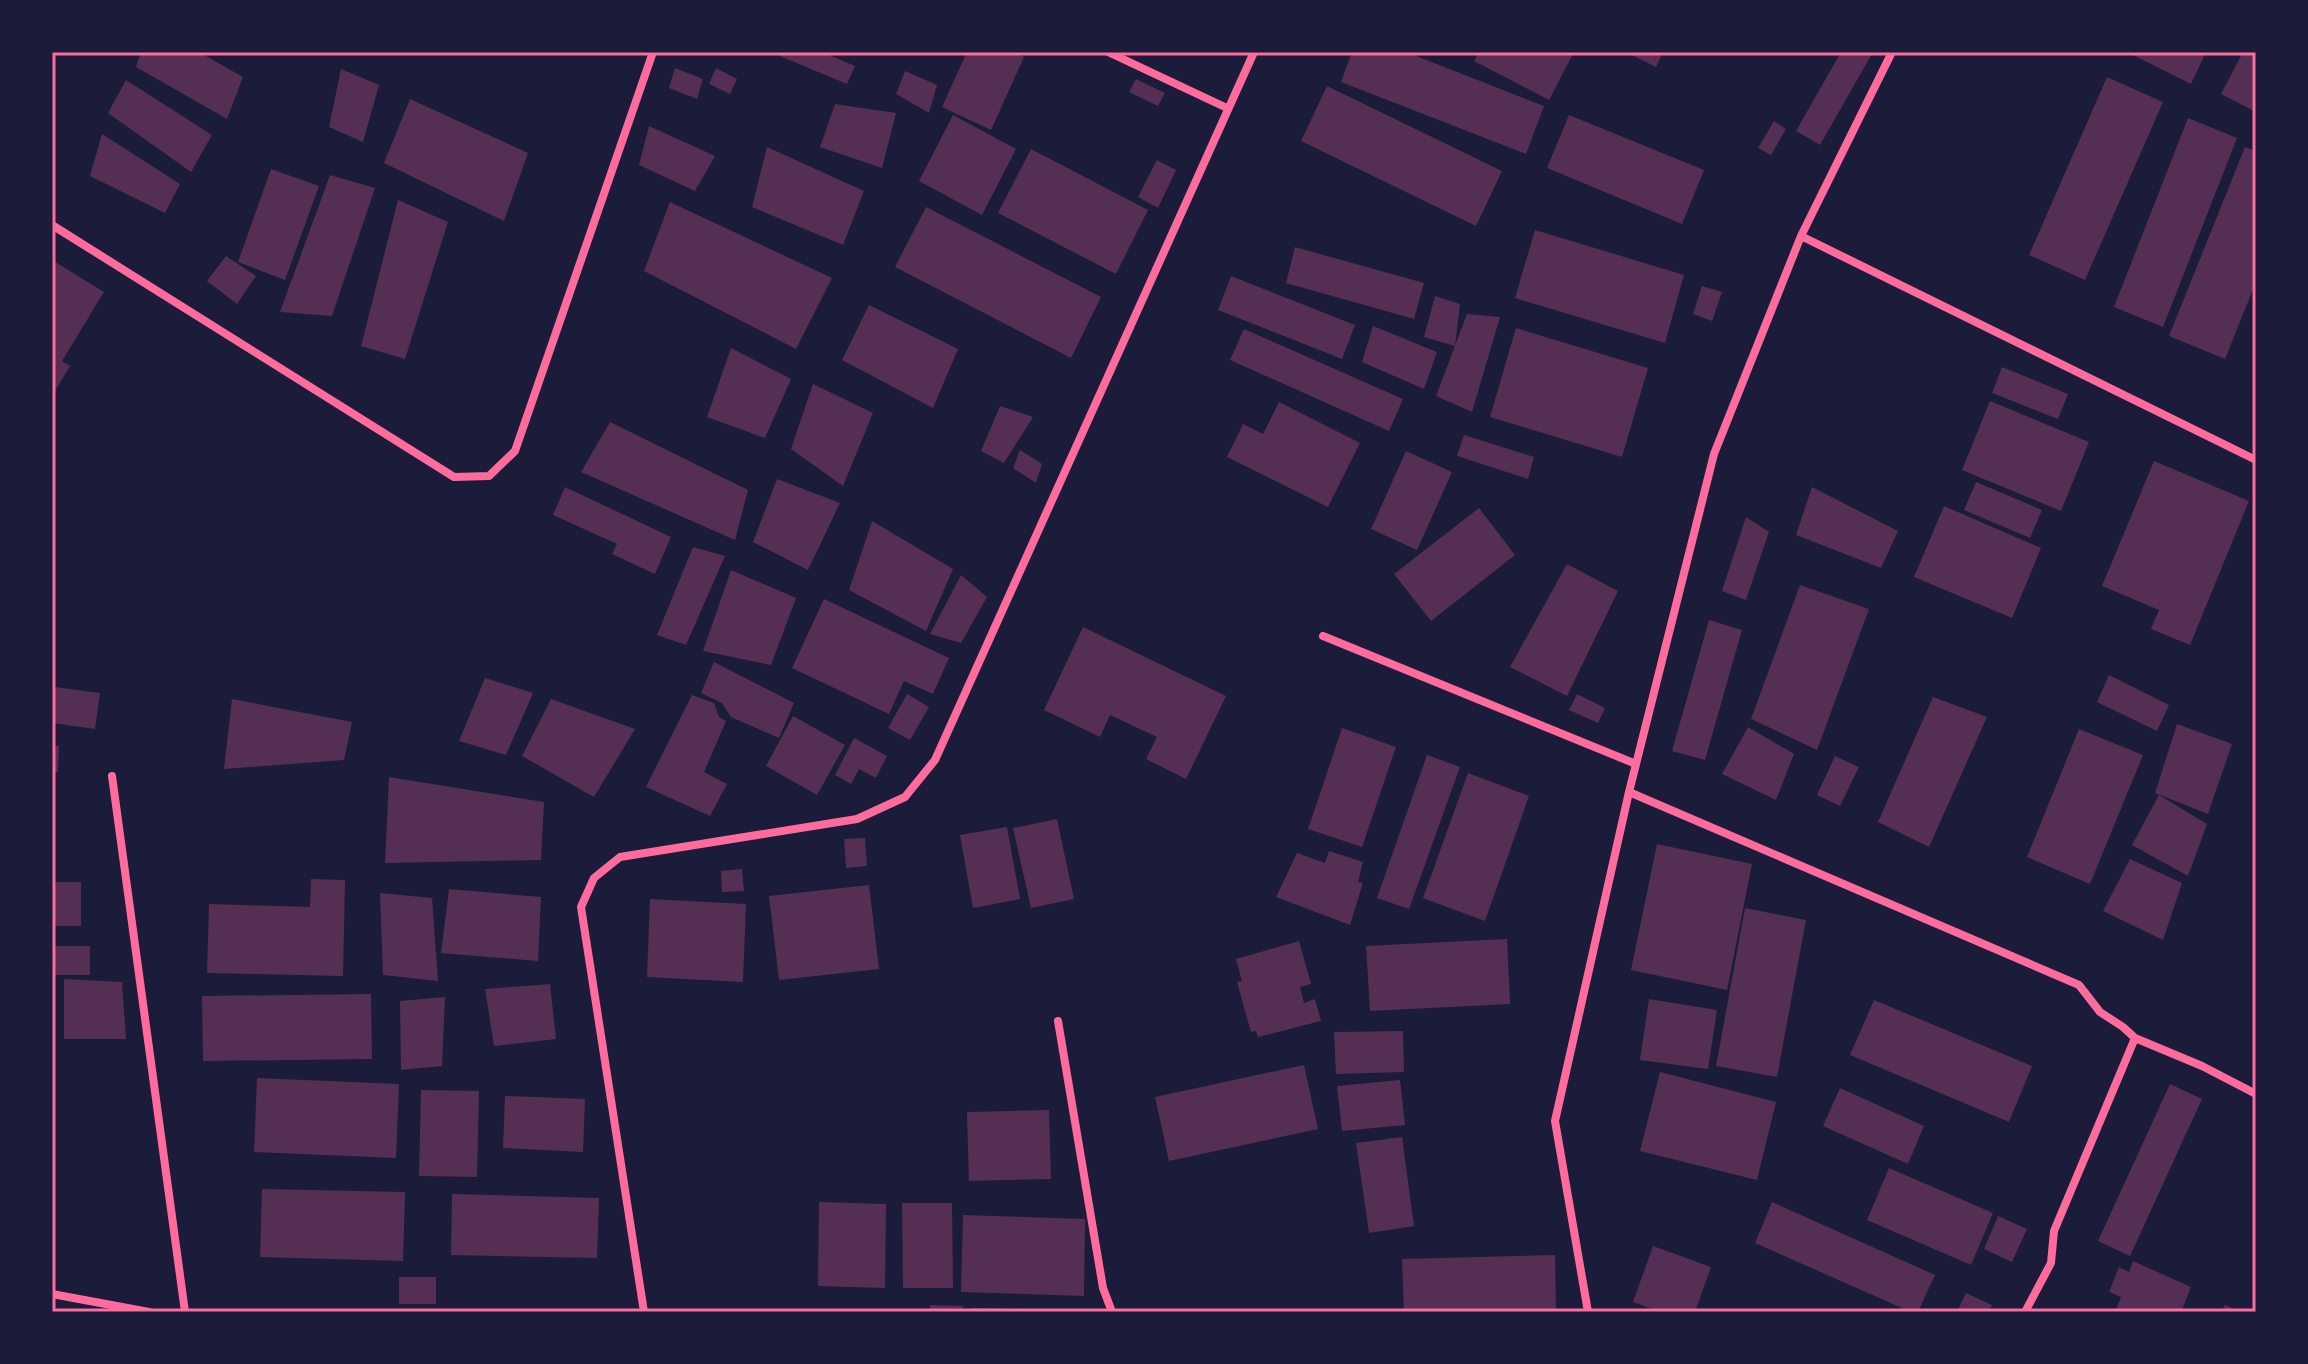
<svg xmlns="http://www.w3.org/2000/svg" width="2308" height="1364" viewBox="0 0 2308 1364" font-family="Merriweather,serif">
	<rect width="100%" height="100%" fill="#1b1b3a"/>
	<path fill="#542f53" d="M141,52H199L243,77L227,119L136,67Z
		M776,52H822L855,66L847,84L775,54Z
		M967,52H1013L1024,57L991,130L942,107Z
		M1352,52H1406L1544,106L1526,154L1341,82Z
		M1479,52H1574L1549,100L1474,61Z
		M1626,52H1663L1656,67Z
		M1841,52H1873L1820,145L1796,131Z
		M2127,52H2206L2191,84Z
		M2243,52H2256V112L2221,94Z
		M675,68L703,79L697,99L669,88Z
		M716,68L737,79L730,94L709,84Z
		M341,69L379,85L363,142L329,127Z
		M905,71L937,85L929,113L896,94Z
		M2107,77L2163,102L2085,280L2029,255Z
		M1136,79L1165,93L1158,106L1129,92Z
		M126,80L212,135L191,172L108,113Z
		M1327,86L1502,171L1476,226L1301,141Z
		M410,99L528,153L504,221L384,163Z
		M835,104L896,113L882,168L820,147Z
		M953,115L1016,149L982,215L919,181Z
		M1569,115L1704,170L1682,224L1547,168Z
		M2188,118L2237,138L2163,327L2114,307Z
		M1774,121L1786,129L1771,155L1758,148Z
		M649,126L715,156L695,191L639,165Z
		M102,134L180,184L165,213L90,176Z
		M767,147L864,191L843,245L752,207Z
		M2245,147L2256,151V282L2225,359L2169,336Z
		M1031,149L1148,210L1116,274L998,213Z
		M1157,160L1176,170L1158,208L1138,197Z
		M271,169L319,186L285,280L238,262Z
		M330,175L375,188L332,316L280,312Z
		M398,200L448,222L405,359L361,346Z
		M670,202L832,278L796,349L644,271Z
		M926,207L1101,297L1071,358L895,267Z
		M1535,230L1684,275L1665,343L1515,298Z
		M1295,247L1424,283L1414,319L1286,283Z
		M226,256L256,276L237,304L207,281Z
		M52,260L104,292L62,361L70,366L52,396Z
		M1231,276L1355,325L1342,359L1218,310Z
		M1702,286L1722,292L1712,321L1693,314Z
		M1435,296L1460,304L1455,346L1424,337Z
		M869,305L958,349L933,408L842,360Z
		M1467,314L1500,317L1472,412L1436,396Z
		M1373,326L1437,352L1424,389L1362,362Z
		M1516,328L1648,368L1622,457L1490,417Z
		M1244,329L1403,399L1389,431L1230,360Z
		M731,348L791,379L765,438L707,417Z
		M2002,367L2068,394L2058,419L1992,393Z
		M813,384L873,413L843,486L791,449Z
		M1990,401L2089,442L2061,511L1962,470Z
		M1279,402L1360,443L1328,507L1227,457L1243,424L1263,434Z
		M1000,406L1033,417L1004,463L981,451Z
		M610,422L748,490L735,540L581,472Z
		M1464,435L1534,457L1528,479L1457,456Z
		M1020,450L1042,464L1036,483L1013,468Z
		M1406,451L1452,472L1417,550L1371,529Z
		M2154,461L2249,501L2190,645L2151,629L2159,610L2102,586Z
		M777,479L840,503L808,570L753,542Z
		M1976,482L2042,510L2030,538L1964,510Z
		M565,487L671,537L655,574L612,554L617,544L553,515Z
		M1812,487L1898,531L1881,568L1796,535Z
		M1944,506L2041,548L2012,618L1914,577Z
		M1479,508L1515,555L1431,621L1394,574Z
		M1746,517L1769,532L1746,600L1722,591Z
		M872,521L953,569L926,631L849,590Z
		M693,547L725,556L686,645L657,635Z
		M1567,564L1618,591L1567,696L1510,667Z
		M731,570L796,598L771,665L703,651Z
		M961,575L987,597L961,643L930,634Z
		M1800,585L1869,609L1817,750L1751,719Z
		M824,599L949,658L933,694L904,681L889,714L792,668Z
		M1709,620L1742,630L1705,760L1672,751Z
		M1083,627L1226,696L1186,779L1146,759L1157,737L1110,715L1100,737L1044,710Z
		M714,662L794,703L779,738L731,717L722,703L701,693Z
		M2109,675L2169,705L2157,731L2097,702Z
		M485,678L533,693L506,755L459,741Z
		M55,687L100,693L95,729L52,723V696L55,697Z
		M907,694L929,707L910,740L888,728Z
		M1577,694L1605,708L1598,723L1569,710Z
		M692,695L714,703L719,717L726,721L704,772L727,784L710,816L646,787Z
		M1933,697L1987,717L1929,847L1878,822Z
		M232,699L352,722L344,760L224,769Z
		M551,699L635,729L594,797L522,756Z
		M793,716L845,745L817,795L766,766Z
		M2177,724L2232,744L2208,814L2155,793Z
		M1748,727L1794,754L1776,800L1722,774Z
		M1342,728L1396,747L1362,847L1308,829Z
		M2079,729L2143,755L2090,884L2027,857Z
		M854,738L887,756L876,778L859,769L851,784L835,775Z
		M52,746H59L58,772H52Z
		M1427,755L1460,767L1409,909L1377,898Z
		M1835,756L1859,767L1840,806L1817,795Z
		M1468,773L1529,796L1485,921L1423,898Z
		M389,777L544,802L541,860L385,863Z
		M2159,795L2207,824L2188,876L2132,845Z
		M1057,819L1074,899L1031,908L1013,828Z
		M1007,827L1020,899L973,908L960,835Z
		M865,838L867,866L846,868L844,839Z
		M1657,844L1752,864L1727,990L1631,970Z
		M1329,851L1363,862L1358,882L1363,883L1350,925L1276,897L1297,853L1325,863Z
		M2130,859L2182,883L2163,940L2103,911Z
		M742,869L744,891L722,892L721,871Z
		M311,879L345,880L343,976L207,973L209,904L310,907Z
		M52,882H81V926H52Z
		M869,885L879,969L779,980L769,896Z
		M449,889L541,897L538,961L441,953Z
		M380,893L432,898L438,981L383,975Z
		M650,899L746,904L743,982L647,977Z
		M1745,908L1806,920L1777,1077L1716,1066Z
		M1507,939L1510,1004L1370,1011L1366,946Z
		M1299,941L1311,984L1300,987L1304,1003L1315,999L1321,1021L1258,1037L1256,1031L1251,1032L1237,982L1242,981L1236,959Z
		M52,946H90V975H52Z
		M64,979L122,982L126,1039H64Z
		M52,983H55V1042H52Z
		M550,984L556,1039L494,1046L485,989Z
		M371,994L372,1059L203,1061L202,996Z
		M445,997L442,1066L401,1070L400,1001Z
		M1649,999L1717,1010L1708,1069L1640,1060Z
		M1874,1000L2032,1066L2009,1122L1850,1055Z
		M1403,1031L1404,1072L1336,1074L1334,1032Z
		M1304,1065L1318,1129L1169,1161L1155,1097Z
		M1660,1072L1776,1102L1757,1180L1640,1151Z
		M257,1078L399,1084L396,1158L254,1152Z
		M1400,1080L1405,1125L1342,1131L1337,1086Z
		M2170,1084L2202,1099L2130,1256L2098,1241Z
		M1840,1088L1924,1126L1908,1164L1823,1126Z
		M421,1090L479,1091L477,1177L419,1176Z
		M505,1096L585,1099L583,1152L503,1148Z
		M1049,1110L1051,1179L969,1181L967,1112Z
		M1402,1137L1414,1226L1369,1233L1356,1143Z
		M1889,1168L1993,1213L1971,1265L1867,1220Z
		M262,1189L405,1192L403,1261L260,1257Z
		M452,1194L599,1198L597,1258L451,1255Z
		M819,1202L886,1204L885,1288L818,1286Z
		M1772,1202L1935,1275L1918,1312H1911L1755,1243Z
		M902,1203H952L953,1288H903Z
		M963,1215L1085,1219L1084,1296L961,1292Z
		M1998,1216L2027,1229L2012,1262L1984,1249Z
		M1653,1246L1711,1267L1695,1312H1660L1633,1302Z
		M1555,1255L1556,1312H1404L1402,1259Z
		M2133,1261L2191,1287L2181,1312H2115L2121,1297L2109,1292L2119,1267L2129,1272Z
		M399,1277H436V1304H399Z
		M1966,1293L1992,1305L1989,1312H1957Z
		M930,1305L963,1306V1312H930Z
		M2225,1305L2241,1312H2221Z
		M972,1308L1039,1309V1312H972Z"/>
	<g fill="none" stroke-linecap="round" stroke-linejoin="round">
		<path stroke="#ff6b9d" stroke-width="8" d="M1108,52L1227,108
			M52,225L454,477L489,476L515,451L653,52
			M1801,236L2256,460
			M1323,636L1636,764
			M112,776L185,1312
			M1629,792L2079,985L2100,1012L2123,1027L2135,1038L2202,1066L2256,1094
			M1058,1021L1103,1288L1112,1312
			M52,1294L149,1312
			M644,1312L581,907L594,878L620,857L857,819L905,797L935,760L1254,52
			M1588,1312L1555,1121L1629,792L1714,454L1801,236L1892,52
			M2025,1312L2051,1263L2054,1231L2135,1038"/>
	</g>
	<rect width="2308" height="1364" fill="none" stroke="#1b1b3a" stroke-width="108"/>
	<rect x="54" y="54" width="2200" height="1256" fill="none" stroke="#ff6b9d" stroke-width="3"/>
</svg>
